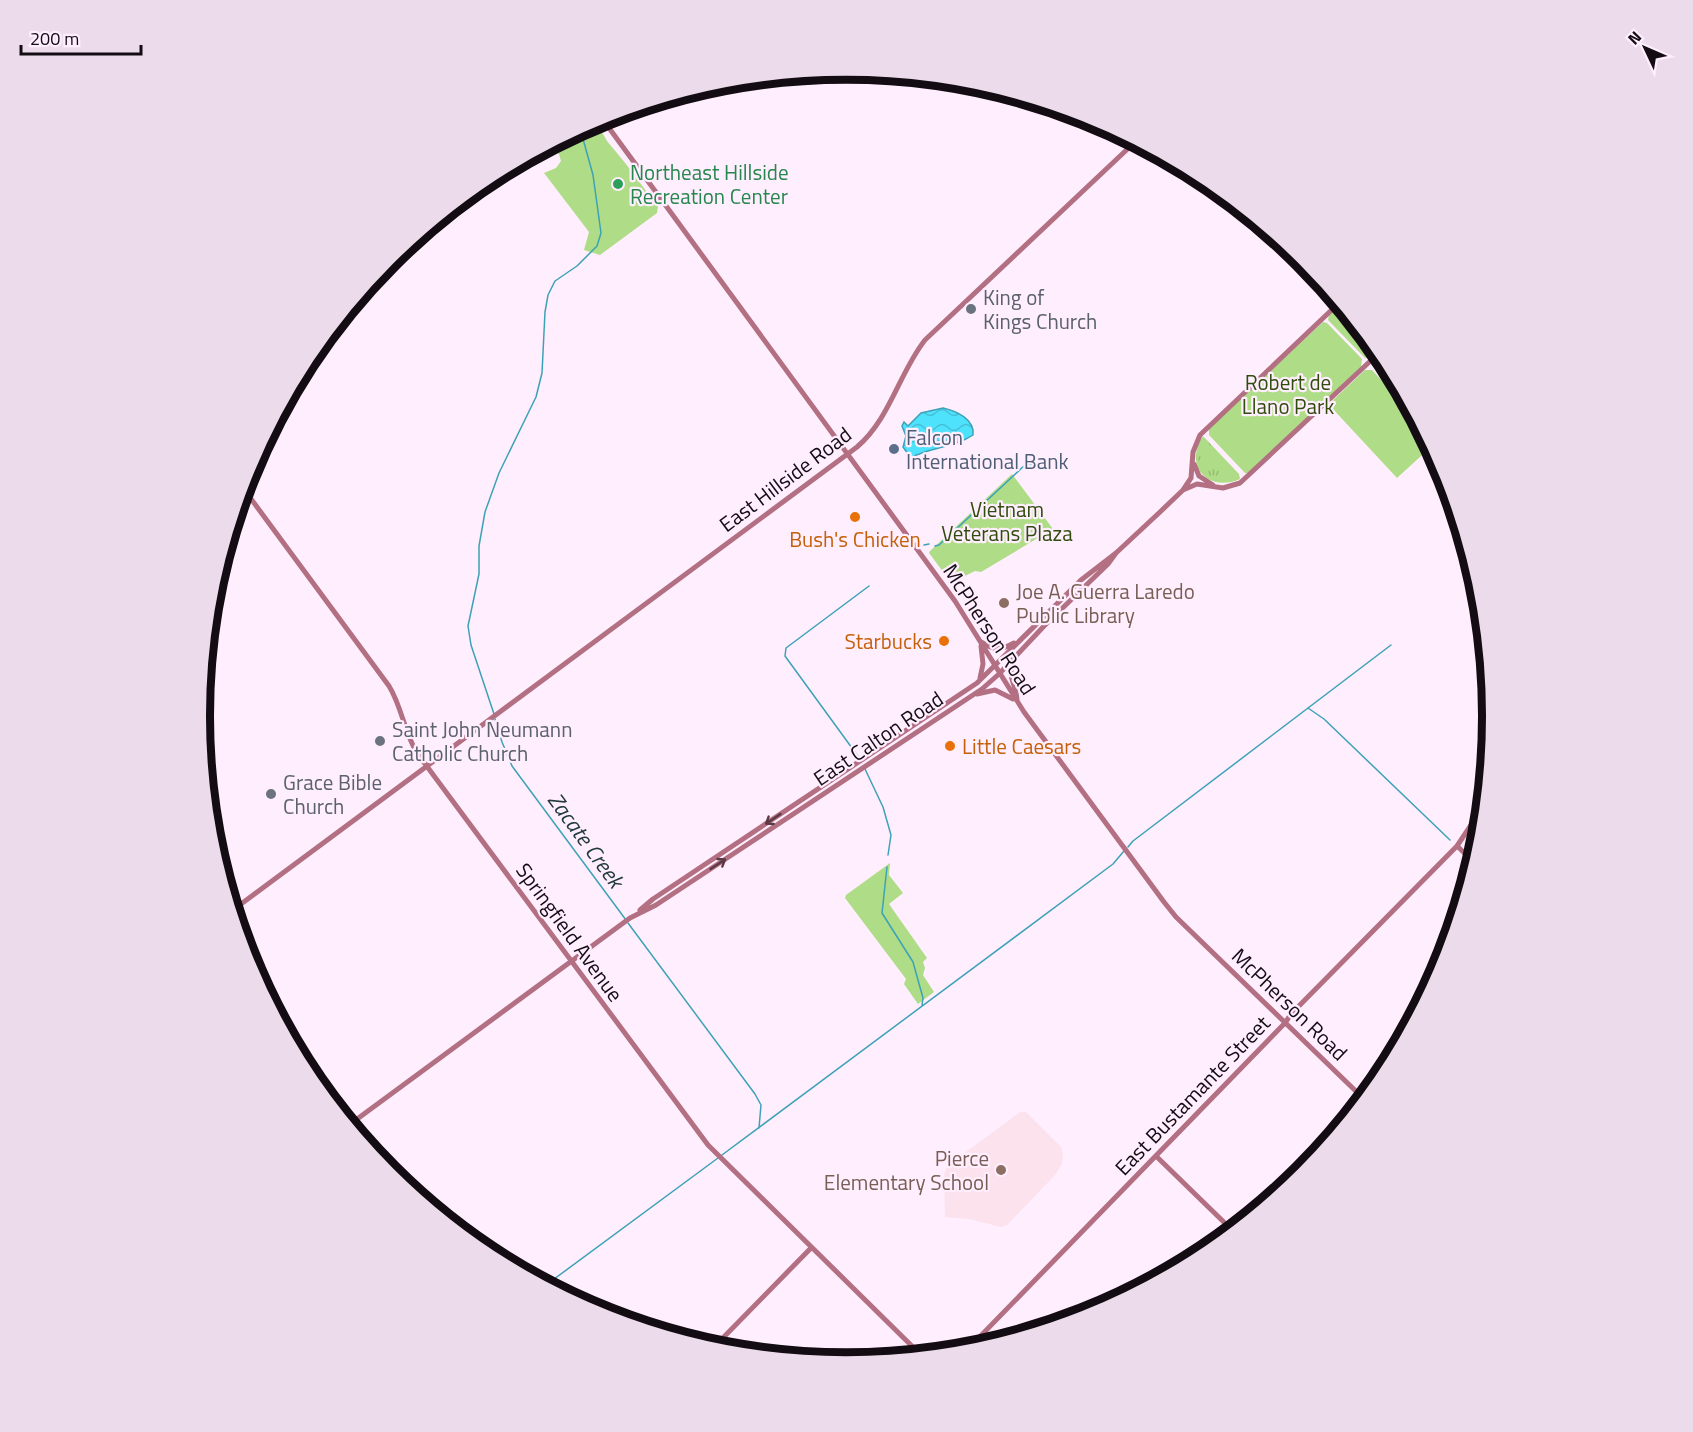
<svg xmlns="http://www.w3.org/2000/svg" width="1693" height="1432" viewBox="0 0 1693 1432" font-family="'Titillium Web',sans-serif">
	<defs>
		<pattern id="grass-tufts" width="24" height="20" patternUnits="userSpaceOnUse" patternTransform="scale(1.5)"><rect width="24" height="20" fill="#afdc86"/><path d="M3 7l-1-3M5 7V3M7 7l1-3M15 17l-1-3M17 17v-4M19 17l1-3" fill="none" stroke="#96bc73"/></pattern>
		<pattern id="water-waves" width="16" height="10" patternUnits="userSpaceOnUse" patternTransform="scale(1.5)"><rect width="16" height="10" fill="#4fe2fd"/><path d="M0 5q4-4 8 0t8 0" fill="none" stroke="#44c1d8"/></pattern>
	</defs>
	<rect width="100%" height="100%" fill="#ffeefe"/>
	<path fill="#fbe2ec" d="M1020,1112H1026L1061,1147L1063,1153L1062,1164L1055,1175L1007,1225L1001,1227L969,1219L945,1217L944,1175L947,1166Z"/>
	<path fill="url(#grass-tufts)" d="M1203,436L1239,474L1240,479C1208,493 1183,466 1203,436Z"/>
	<path fill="#afdc86" d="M595,120L607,141L626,164L658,207L657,213L600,255L584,250L589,232L544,173L556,168L561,161L559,154L550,150L548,146Z
		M1341,304L1379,350L1370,358H1365L1328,320L1329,315Z
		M1323,322L1327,323L1362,359L1361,367L1249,473H1245L1209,435V428Z
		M1365,370H1372C1394,394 1417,417 1432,446L1397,478L1331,407V402Z
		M1012,474L1053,529L981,572L975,571L963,577L944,573L929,553L930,551Z
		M890,863L889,875L903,893L889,904L927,958L923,962L925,968L923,975L934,992L918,1004L904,984L906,979L845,898L846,895Z"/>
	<path fill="url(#water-waves)" stroke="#3da2b7" stroke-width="1.5" d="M943,408C956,411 975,419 973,435C954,448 929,447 911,458L903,447L906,436L902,426L904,422L908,426L921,413Z"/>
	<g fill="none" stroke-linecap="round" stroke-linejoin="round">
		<path stroke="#3da2b7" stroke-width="1.5" d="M924,545L929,544
			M935,546L939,545L1025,465L1040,464
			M1308,708L1324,719L1450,840
			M494,714L471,645L468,626L479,574V546L485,512L499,473L536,397L542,373L545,312L548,295L555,281L577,266L597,246L601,233L593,175L580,128
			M495,719L502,742L512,766L626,920
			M860,759L785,656L786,648L869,586
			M865,769L883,807L891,835L888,855
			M1128,847L1133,841L1391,645
			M887,867L882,913L913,962L923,998L922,1005
			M628,923L755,1094L761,1105L759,1128
			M722,1155L1113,864L1124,851
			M546,1285L718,1158"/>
		<path stroke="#b27082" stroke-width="5" d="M601,117L955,601L1024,712L1164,902L1176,917L1365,1100
			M1194,464L1199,476L1213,485
			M1191,478L1193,452L1200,435L1340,302
			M243,488L389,686C402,707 404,732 417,753L708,1145L922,1356
			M1183,490L1197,484L1223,488L1240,483L1380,352
			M981,642C994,650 1000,651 1014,643
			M1013,660C1007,678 1016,683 1017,700
			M980,678L983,664L981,646
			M977,694L995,690L1013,699
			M1457,846L1475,863
			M233,910L857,447C890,419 899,373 925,340L1136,141
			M640,910L653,899L977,683L1081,580L1116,553L1160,512L1183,490L1191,478
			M349,1125L630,918L656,905L982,689L999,674L1045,625L1108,564L1116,553
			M1156,1156L1233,1231
			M713,1348L811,1248
			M966,1351L1285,1023L1291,1014L1457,846L1485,804"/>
	</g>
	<defs><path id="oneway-shaft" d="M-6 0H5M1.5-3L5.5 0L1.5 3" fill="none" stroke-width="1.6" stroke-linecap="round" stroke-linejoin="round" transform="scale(1.5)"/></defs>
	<g stroke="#5b3945">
		<use href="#oneway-shaft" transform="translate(773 819) rotate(146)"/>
		<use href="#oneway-shaft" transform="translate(718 864) rotate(-33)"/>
	</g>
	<circle fill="#2e9e5b" stroke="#ffeefe" stroke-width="2" cx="618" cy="184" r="6"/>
	<g fill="#6b7280" stroke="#ffeefe" stroke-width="2">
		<circle cx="971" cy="309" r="6"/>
		<circle cx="380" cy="741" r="6"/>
		<circle cx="271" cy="794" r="6"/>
	</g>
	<circle fill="#5c6f8a" stroke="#ffeefe" stroke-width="2" cx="894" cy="449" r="6"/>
	<g fill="#e8710a" stroke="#ffeefe" stroke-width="2">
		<circle cx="855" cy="517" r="6"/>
		<circle cx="944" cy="641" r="6"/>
		<circle cx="950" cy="746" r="6"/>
	</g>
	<g fill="#8d6e63" stroke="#ffeefe" stroke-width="2">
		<circle cx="1004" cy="603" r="6"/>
		<circle cx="1001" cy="1170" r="6"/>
	</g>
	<g text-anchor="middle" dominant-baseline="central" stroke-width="4.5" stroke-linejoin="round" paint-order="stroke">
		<g font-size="21" fill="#27864d" stroke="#ffeefe" text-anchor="start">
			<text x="630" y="172">Northeast Hillside<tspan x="630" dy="24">Recreation Center</tspan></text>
		</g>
		<g font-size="21" fill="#5b616d" stroke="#ffeefe" text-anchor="start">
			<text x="983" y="297">King of<tspan x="983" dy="24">Kings Church</tspan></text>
			<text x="392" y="729">Saint John Neumann<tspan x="392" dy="24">Catholic Church</tspan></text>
			<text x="283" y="782">Grace Bible<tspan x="283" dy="24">Church</tspan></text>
		</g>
		<g font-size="21" fill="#304c0d" stroke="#ffeefe">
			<text x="1288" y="382">Robert de<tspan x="1288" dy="24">Llano Park</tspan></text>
			<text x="1007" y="509">Vietnam<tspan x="1007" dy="24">Veterans Plaza</tspan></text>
		</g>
		<g font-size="21" fill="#4e5e75" stroke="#ffeefe" text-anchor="start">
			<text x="906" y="437">Falcon<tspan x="906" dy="24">International Bank</tspan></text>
		</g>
		<g font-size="21" fill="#130c13" stroke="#ffeefe">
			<text transform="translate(785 479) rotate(-37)">East Hillside Road</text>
			<text transform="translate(990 629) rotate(57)">McPherson Road</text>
			<text transform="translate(878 738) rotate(-34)">East Calton Road</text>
			<text transform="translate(570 932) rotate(54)">Springfield Avenue</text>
			<text transform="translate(1290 1004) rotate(44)">McPherson Road</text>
			<text transform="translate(1192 1095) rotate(-46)">East Bustamante Street</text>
		</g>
		<g font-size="21" fill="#c56008" stroke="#ffeefe">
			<text x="855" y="539">Bush's Chicken</text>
			<text x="932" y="641" text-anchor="end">Starbucks</text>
			<text x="962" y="746" text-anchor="start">Little Caesars</text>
		</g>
		<g font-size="21" fill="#785e54" stroke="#ffeefe" text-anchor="start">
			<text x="1016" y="591">Joe A. Guerra Laredo<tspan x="1016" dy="24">Public Library</tspan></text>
			<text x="989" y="1158" text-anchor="end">Pierce<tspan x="989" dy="24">Elementary School</tspan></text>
		</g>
		<g font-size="22" font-style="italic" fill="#223a3f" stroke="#ffeefe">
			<text transform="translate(586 840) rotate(54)">Zacate Creek</text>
		</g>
	</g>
	<path d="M0 0H1693V1432H0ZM210 716a636 636 0 1 1 1272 0a636 636 0 1 1-1272 0Z" fill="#ecdceb" fill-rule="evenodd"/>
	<path fill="none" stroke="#130c13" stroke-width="8" d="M210 716a636 636 0 1 1 1272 0a636 636 0 1 1-1272 0Z"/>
	<g transform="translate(1645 48) rotate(314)" stroke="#ffeefe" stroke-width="4.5" paint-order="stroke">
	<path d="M0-4.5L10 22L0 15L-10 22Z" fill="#130c13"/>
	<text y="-9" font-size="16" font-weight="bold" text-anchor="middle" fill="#130c13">N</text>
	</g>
	<path d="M21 45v9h120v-9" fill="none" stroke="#130c13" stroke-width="3"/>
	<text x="30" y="45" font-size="18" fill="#130c13" stroke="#ffeefe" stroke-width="4.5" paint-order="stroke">200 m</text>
</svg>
